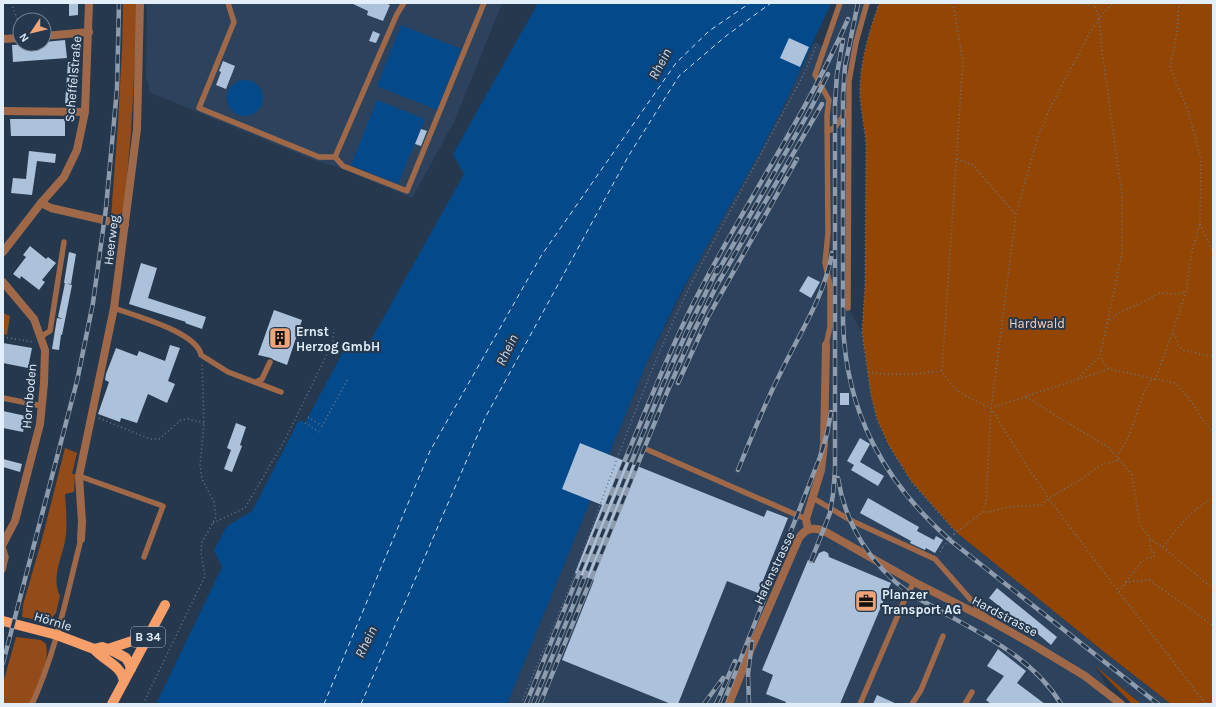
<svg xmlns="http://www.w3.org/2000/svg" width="1216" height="707" viewBox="0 0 1216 707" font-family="Karla,sans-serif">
	<rect width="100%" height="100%" fill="#26384d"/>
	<path fill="#2d425c" d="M147,3H502L454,122L412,198L335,166L316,161L149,92V84L146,79Z
		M840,3H867L849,81L848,308L862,332L868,372L877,419L887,444L911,481L956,532L1103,651L1171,704H1141L1095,666L1118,704H507L646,364L695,267L761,150L787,99L814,42L823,46Z"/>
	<path fill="#924b19" d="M123,3H137L136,42L131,132L124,210C120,215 117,217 111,217L118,123L122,49Z
		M3,313L10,316L7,335L3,334Z
		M65,448L77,453L72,474H75L74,492L65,494C66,508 67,521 66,535C64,555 50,576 60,596L56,613L50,620H38L22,617L23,605L42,539Z
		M16,637L41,640L46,644C50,666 38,685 30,704H3V683Z"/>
	<path fill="#934503" d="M879,3H1213V704H1171L1103,651L956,532L911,481L888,444L877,419L871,395L862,332L865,285L866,145C865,128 861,112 860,96C859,64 869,33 879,3Z
		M1094,665L1141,704H1132Z"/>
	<path fill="#044a8b" d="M538,3H831L787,99L761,150L680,294L646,364L507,704H156L222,567L214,550L227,526L252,511L299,420L305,423L347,344L367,347L464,174L453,154Z
		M401,25L461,49L437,110L377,86Z
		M227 98a18 18 0 1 1 36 0a18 18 0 1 1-36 0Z
		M377,100L425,119L398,184L351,165Z"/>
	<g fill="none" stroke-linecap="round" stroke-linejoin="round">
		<path stroke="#ccdcee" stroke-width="1" stroke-dasharray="5 4" stroke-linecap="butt" d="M324,704L430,451L541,256L676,63L709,31L750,3
			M361,704L485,418L629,155L679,76L726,36L771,3"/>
	</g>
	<path fill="#acc2db" d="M69,3H78V15L69,16Z
		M351,3H385L390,5L383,21L367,15L368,11Z
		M373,31L380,34L376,43L369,41Z
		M789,38L809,47L800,67L780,58Z
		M65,40L67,58L13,62L12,45L44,44V42Z
		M223,61L235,66L226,89L216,85L221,72L219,71Z
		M68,62H77L74,104H65Z
		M10,119H65V136H11Z
		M421,129L427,131L421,146L415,144Z
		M29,151L56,154L55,163L37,161L32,195L11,193L13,178L26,179Z
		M30,246L46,259L48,257L56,263L42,280L45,282L39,290L21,276L20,279L13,274L26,257L23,255Z
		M69,252L76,254L71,284L64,283Z
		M141,263L157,268L148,298L206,317L202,329L185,323L186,322L129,304Z
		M808,276L820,282L811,298L799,291Z
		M65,283L72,285L62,335L57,334L61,335L59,350L52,349L57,318L63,319L58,317Z
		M274,310L302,320L287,365L274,360L271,358L258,355Z
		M3,343L32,348L28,368L3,363Z
		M170,345L180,348L168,381L175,384L167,403L148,394L137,423L121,418L120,422L98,414L109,382L105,380L106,374L116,348L137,356L139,351L165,361Z
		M840,393H849V405H840Z
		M3,411L26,416L23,432L3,428Z
		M236,423L246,427L240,445L242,446L232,472L224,469L231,450L227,448Z
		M860,438L870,444L860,462L884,476L878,486L851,470L854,465L847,461Z
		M580,443L764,517L767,510L788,518L758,593L727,581L678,704H671L562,660L594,580L575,573L602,505L562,489Z
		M3,459L22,464L20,472L3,467Z
		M868,498L919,527L917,531L934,540L936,536L943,540L935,553L926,548L925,550L910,543L911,541L860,513Z
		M824,551L828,553L829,557L891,583L840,704H785L786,702L766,694L773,675L762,670L808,560L814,563L819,553Z
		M997,588L1057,637L1051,645L1026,624L1024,626L989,598Z
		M998,649L1026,671L1017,683L1045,704H991L986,700L1004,676L987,666Z
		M877,695L897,704H873Z"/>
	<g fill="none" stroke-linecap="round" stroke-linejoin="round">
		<path stroke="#667588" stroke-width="1.5" stroke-dasharray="1 3" stroke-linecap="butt" d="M11,3L20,26
			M879,3C869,33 859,64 860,96C861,112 865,128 866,145L865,285L862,332L871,395L877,419L888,444L911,481L956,532
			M953,3L963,61L942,371C955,394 968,397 991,408L1109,369
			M1077,3L1095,6
			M1094,3L1099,18L1102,51L1122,195V253L1100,357L1109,369L1175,383L1189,398L1202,419L1213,433
			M1179,3L1177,32L1170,67L1188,111L1201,159L1200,224L1192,251L1186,292L1173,331L1178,345L1183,350L1213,357
			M957,159L973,165L1016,215
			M1200,224L1213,253
			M1107,323L1118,313L1139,304L1160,293L1178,294L1186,292
			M3,337L33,342
			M868,372C892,376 918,374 942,371
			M1078,379L1090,365L1100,357
			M1155,380L1173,331
			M1026,397L1109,448L1132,475L1140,524L1150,539L1163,547L1213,589
			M991,408L1013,444L1049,499L1119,592L1206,704
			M308,417L322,426L348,379
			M99,418L150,439H159L181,420L188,419L204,423
			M305,423L319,432
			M982,512H989L1009,507L1042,505C1054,492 1073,486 1087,475C1092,472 1096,468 1100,466C1106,462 1112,463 1118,460L1120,451L1128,439L1145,389L1152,379
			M213,523L245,508L286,438L333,342L334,329
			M954,534L982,512L986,502L991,408L1016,215L1037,140L1049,110L1089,34L1099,18L1113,3
			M1163,547C1177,529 1192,508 1213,499
			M940,552L943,547
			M1125,582L1149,580L1189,608L1213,626
			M1119,592L1142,561L1148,558L1154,557L1155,554L1150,547V539
			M143,704L205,576L201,553L202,542L216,517L214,502L202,479L200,465L204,423L202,364
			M521,704C537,664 555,624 571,584C609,482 644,378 693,280L804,74L817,44"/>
		<path stroke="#9f6949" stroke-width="5.5" d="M228,3L234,22L199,108L319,157H335L343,166L407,191L484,3
			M827,132L835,127L848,110
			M335,157L397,14L404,3
			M114,308C135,316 197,332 201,355L228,372L281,392
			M848,308L849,81L856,42L867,3
			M40,337L50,331L64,242
			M826,345L830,327V285L825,263L828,233L827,115L829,100L815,75L840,3
			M256,382L262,379L270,362
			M3,398L42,406
			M648,450L806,519
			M79,476L163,506L144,557
			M813,498L850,520L935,559L986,617
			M3,547L6,557L3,570
			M32,704C56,652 67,594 81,539
			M860,704L904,601L914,582
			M912,704L921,690L943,636
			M965,704L972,692"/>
		<path stroke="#9f6949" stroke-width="8" d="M44,36L89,32
			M3,39L20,38
			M3,111L85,112
			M41,203L51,208L125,225
			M3,252L41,203L64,177L77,150L85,112L89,3
			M3,282L34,319L45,350L44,383L40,424L15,521L3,544
			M808,529L806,519L821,470L824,444L826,345
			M81,539L82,522L79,476L114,308L137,129L140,3
			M729,704L750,651L799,538C806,528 813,527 824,531L914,582L989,620L1032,644L1085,676L1121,704"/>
		<path stroke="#f79f6a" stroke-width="10" d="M3,621L57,635L94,649L102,647L115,652L126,658L129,663L131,669
			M94,649C104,661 122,665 124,682
			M108,649L132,641L151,632
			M112,704L165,605"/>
		<g stroke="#8e9cad" stroke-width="4.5">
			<path id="rail" d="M858,3L845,66L843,96V323C846,413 884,482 951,541L1158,704
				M717,273L810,110L828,74
				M678,383L708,317L797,159
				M738,470C751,438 764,405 780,374C799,334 824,298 832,253
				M838,478C845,524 871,565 908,592C961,626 1027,648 1061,704
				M811,561L830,513L833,494L835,470V104L837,74L843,40
				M3,663L77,381L93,303L106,208L117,89L119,3
				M526,704C558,625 590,546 622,467C644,415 665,361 690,310C739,211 804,120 848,19
				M533,704L662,387L688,329L718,268
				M540,704L668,390L693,333L717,285L822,104
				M704,704L723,678
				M716,704L735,661
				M723,704L820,457L827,434L831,412
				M749,704L748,674L752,642"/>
		</g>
		<use href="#rail" stroke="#26384d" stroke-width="3" stroke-dasharray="9" stroke-linecap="butt"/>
		<path stroke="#667588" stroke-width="1.5" stroke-dasharray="1 3" stroke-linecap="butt" d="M943,547L954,534"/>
	</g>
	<defs>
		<g id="building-square" transform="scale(1.15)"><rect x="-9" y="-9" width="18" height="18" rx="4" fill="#efa376" stroke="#26384d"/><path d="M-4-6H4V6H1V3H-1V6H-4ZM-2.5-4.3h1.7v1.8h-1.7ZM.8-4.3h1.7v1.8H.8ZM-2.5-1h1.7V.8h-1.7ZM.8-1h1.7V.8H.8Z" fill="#111"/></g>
		<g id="office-square" transform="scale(1.15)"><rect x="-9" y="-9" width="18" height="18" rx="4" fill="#efa376" stroke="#26384d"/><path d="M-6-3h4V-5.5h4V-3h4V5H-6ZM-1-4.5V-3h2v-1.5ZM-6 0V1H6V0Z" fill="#111"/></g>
	</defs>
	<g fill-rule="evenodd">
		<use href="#building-square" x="280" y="338"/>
		<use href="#office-square" x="866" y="601"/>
	</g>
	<g text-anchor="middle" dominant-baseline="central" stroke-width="4" stroke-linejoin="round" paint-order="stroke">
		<rect fill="#26384d" stroke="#aab7c7" stroke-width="1" x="131" y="627" width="34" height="20" rx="3"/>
		<g font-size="12" font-weight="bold" fill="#e3eefb">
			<text x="148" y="637">B 34</text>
		</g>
		<g font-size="13" fill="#e3eefb" stroke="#26384d">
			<text transform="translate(73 79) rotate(-85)">Scheffelstraße</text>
			<text transform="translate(111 240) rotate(-83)">Heerweg</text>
			<text transform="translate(29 396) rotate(-85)">Hornboden</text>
			<text transform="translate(774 568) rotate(-65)">Hafenstrasse</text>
			<text transform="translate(1005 616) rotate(28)">Hardstrasse</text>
			<text transform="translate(53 621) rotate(17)">Hörnle</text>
		</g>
		<g font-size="13" fill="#fed1b7" stroke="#26384d">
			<text x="1037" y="323">Hardwald</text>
		</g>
		<g font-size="13" font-weight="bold" fill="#e3eefb" stroke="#26384d" text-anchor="start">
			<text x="296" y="331">Ernst<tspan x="296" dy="15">Herzog GmbH</tspan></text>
			<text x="882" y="594">Planzer<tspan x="882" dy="15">Transport AG</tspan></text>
		</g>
		<g font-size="14" font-style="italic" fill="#ccdcee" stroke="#26384d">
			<text transform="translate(660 64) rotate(-62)">Rhein</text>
			<text transform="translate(507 350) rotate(-64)">Rhein</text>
			<text transform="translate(366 642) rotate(-64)">Rhein</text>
		</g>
	</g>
	<rect width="1216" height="707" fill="none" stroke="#e3eefb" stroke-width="8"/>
	<g transform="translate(32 32) rotate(235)"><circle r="19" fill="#26384d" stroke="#728193"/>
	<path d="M0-3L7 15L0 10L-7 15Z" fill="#efa376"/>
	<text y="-6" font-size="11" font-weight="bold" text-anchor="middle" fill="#e3eefb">N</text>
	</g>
</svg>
